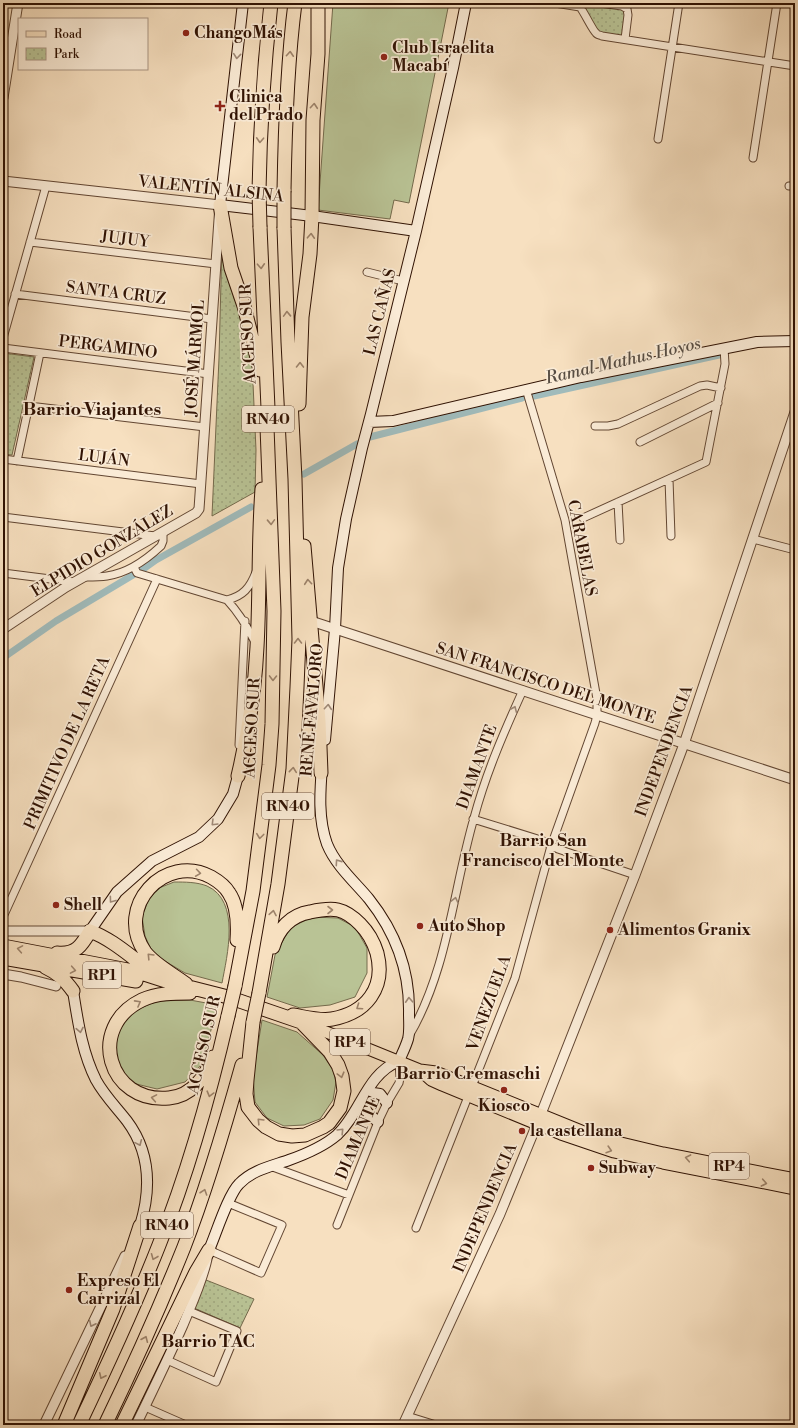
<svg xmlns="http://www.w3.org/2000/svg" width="798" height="1428" viewBox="0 0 798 1428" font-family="'Libre Bodoni',serif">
	<defs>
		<pattern id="park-dots" width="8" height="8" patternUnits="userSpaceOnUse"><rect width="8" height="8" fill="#b9c395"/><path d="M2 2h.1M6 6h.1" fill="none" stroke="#9fa67f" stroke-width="1.8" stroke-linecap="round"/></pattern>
	</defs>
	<rect width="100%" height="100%" fill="#f7e0c0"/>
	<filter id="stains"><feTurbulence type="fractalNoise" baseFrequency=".005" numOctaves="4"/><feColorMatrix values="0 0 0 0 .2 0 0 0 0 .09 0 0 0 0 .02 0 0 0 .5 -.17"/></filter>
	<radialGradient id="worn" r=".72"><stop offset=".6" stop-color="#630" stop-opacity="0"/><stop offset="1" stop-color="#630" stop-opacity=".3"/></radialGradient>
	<path fill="#b9c395" stroke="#746a4c" d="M333,3H449L409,203L394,200L390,219L318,210Z
		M174,882C185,882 197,882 207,886C241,901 227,956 222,983L185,973L153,954L145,936L142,917L148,900L159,888Z
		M312,917L338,918L355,927L367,948V973L355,997L330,1005L300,1008L267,997L275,955L290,928Z
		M190,1000L217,1005L203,1063L185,1082L157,1089L132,1083L118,1066L115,1037L121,1024L133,1011L158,1001Z
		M262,1020L297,1032L323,1055L333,1070L336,1082L333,1100L320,1119L304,1125L284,1126L267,1118L255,1102L253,1076Z"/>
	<path fill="url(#park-dots)" stroke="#746a4c" d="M586,3H600L627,9L625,39L602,36L580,7Z
		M222,244L228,277L237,305L248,335L252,361L256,450L255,492L212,516L219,358Z
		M3,353L34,357L12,455L3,454Z
		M206,1280L254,1299L240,1328L194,1308Z"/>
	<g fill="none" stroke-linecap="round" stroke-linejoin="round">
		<path stroke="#a0bbbb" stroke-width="7" d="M534,396L719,355
			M370,437L522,398
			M304,474L357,444
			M142,570L156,560L251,507
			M3,658L56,621L133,575"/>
		<g stroke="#624632" stroke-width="9">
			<path id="minor" d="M555,3L580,7L586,3
				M600,3L622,6L627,9L628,15L625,39
				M580,7C584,12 593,31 596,33C597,35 600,35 602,36L795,66
				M658,139L679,3
				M753,158L777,3
				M789,186H795
				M30,242L216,264
				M367,272L403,281
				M15,294L212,319
				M3,338L46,186
				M3,348L209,374
				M29,406L205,427
				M595,426H608L618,424L700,386L707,385L721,388
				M640,442L718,403
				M3,459L201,484
				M17,461L40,353
				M669,479L671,536
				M618,502L620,540
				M3,517L155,536
				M583,518L706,462L725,364L724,348
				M753,539L795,550
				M134,567L137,573L227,600C243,596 250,588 256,572
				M3,573L74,582
				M86,577C93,577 100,577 107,576C128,573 146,560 161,546L163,541V532
				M227,600C239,613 247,626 255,642
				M239,745L245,621
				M473,819L541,840L558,849L635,875
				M3,917L157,579
				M409,1036C448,970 453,890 474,818C486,773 504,732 523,690
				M270,1166L349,1195
				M337,1225L378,1122L387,1103L399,1083L400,1078L399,1061
				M416,1228L515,978L551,846L595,723L597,715V699L565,520L526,389
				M209,1250L261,1273L282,1225L228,1203
				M167,1360L216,1382L237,1331L189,1311
				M145,1407L186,1425
				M407,1416L436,1425"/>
		</g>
		<g stroke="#624632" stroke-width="11">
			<path id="tertiary" d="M3,98L18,3
				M3,181L220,205L199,509L196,513L66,587L3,629
				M311,621L795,780
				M3,931H90
				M3,974L21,977L56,986
				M44,1425L125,1256
				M136,1425C152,1392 168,1359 183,1325C192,1303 202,1282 207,1259
				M403,1425L500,1214L541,1114L635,875L684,744L795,412"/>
		</g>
		<g stroke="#301203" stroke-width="12">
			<path id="secondary" d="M243,3L220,205L312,216L416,231
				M369,422L393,421L581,377L757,342L795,341
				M325,740L335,629L338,568L346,519L362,448L371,414L416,231L453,68L466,3
				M90,931L117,892L152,861L199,837L218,819L233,794L238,776
				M73,991C78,1022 82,1052 96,1080C104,1095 117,1108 127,1121C151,1153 151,1190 140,1226
				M365,1095L373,1093L380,1094L387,1103
				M362,1100L367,1112L378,1122
				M209,1250C216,1234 228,1195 239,1184C252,1170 272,1166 289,1160C306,1154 323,1147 337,1135C361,1113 366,1074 399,1061C402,1054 406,1046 408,1039C410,1031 409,1022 409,1014C410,971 396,933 369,899C355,882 336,866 327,844C318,819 320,792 322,766"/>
		</g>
		<g stroke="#301203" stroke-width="13">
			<path id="primary" d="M304,1023L420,1070L436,1072L584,1132L617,1142L663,1153L795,1179
				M420,1070L431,1080L442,1085L561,1134L614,1152L663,1163L795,1189"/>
		</g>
		<g stroke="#301203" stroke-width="15">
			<path id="motorway" d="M259,191C260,129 264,66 271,3
				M284,191C285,129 287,65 295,3
				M220,205L231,268L244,306L260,370
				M299,404L302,317L310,254L312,216L313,120L318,54V3
				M304,546L319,721L321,773
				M238,776C248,734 255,690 257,647C260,594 258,541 262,489
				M3,946L138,972L169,982L228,997L301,1022L330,1052L338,1065L342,1076L344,1091L340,1108L329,1123L323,1127L305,1135L292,1136L279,1134L266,1127L258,1120L248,1107L246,1094L247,1080L253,1022
				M273,947C278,929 291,915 310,912C319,910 329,908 338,910C347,912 354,918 360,924C368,932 374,943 377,953C386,988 366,1013 332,1019C319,1021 305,1017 293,1015
				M57,953C76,955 82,945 90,931C114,940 133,959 154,973
				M3,958L136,981
				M45,967C58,973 65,980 73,991
				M186,984C173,974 155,965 145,952C114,907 165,852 211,877C218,881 225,886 229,893C238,906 238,925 237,940
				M235,986L253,891L269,765L272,724L274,611L267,427L268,408L260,227
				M190,993C174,993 157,993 142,1000C86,1027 108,1104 169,1098C192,1096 206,1076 213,1057
				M259,993L278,884L293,769L297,687L299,639L295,479L288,342L284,228
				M64,1425L113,1309L140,1226
				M79,1425C107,1366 135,1306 159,1245C189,1170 210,1094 228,1016
				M105,1425C133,1367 160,1307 184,1247C207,1188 225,1126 242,1065
				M122,1425L196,1272L209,1250"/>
		</g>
		<use href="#minor" stroke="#faebd6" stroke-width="7"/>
		<use href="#tertiary" stroke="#faebd6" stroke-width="9"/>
		<use href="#secondary" stroke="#faebd6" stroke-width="10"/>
		<use href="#primary" stroke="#f7e0c0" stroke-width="11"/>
		<use href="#motorway" stroke="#f7e0c0" stroke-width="13"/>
		<g stroke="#301203" stroke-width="15" stroke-linecap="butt">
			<path id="motorway-bridge" d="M259,191L260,227
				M284,228V191
				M228,1016L235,986
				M253,1022L259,993"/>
		</g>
		<use href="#motorway-bridge" stroke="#f7e0c0" stroke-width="13"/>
	</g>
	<defs><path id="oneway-chevron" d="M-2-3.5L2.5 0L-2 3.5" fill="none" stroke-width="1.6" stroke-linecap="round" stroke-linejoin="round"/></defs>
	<g stroke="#9d836b">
		<use href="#oneway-chevron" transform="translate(290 54) rotate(-86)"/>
		<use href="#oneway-chevron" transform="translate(314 106) rotate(-85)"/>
		<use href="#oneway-chevron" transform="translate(260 140) rotate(93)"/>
		<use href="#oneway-chevron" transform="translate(311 236) rotate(-87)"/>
		<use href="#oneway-chevron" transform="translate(261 266) rotate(87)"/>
		<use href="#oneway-chevron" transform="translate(287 314) rotate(-92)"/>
		<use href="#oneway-chevron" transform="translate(300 365) rotate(-89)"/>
		<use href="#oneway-chevron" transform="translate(271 522) rotate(88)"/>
		<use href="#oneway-chevron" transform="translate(308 582) rotate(-95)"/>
		<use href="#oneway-chevron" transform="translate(298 641) rotate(-90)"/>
		<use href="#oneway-chevron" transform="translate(273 678) rotate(91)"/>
		<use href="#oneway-chevron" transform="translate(293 770) rotate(-84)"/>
		<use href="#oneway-chevron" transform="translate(260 836) rotate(97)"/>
		<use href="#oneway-chevron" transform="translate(198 873) rotate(8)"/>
		<use href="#oneway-chevron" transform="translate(330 910)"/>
		<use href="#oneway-chevron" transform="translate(273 913) rotate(-80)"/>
		<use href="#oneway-chevron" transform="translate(20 949) rotate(-170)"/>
		<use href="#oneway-chevron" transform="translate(150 956) rotate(-134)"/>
		<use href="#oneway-chevron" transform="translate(73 970) rotate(10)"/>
		<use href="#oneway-chevron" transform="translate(138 1003) rotate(-29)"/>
		<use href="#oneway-chevron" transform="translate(359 1007) rotate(146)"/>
		<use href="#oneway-chevron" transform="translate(341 1075) rotate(75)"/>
		<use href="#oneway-chevron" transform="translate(210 1094) rotate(105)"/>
		<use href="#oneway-chevron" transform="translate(154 1098) rotate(-170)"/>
		<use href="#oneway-chevron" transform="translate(260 1121) rotate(-134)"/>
		<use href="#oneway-chevron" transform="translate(609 1150) rotate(17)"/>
		<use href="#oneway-chevron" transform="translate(688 1158) rotate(-169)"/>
		<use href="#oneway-chevron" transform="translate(764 1183) rotate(11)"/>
		<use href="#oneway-chevron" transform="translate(204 1192) rotate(-71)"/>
		<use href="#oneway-chevron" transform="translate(154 1257) rotate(112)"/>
		<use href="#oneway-chevron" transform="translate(145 1339) rotate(-67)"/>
		<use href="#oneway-chevron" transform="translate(102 1376) rotate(115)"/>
	</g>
	<g stroke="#9f8977">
		<use href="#oneway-chevron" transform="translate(237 56) rotate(96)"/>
		<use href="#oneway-chevron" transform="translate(328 707) rotate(-85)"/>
		<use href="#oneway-chevron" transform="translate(514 709) rotate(-67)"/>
		<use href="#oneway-chevron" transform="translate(214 823) rotate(135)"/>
		<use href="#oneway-chevron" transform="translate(338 862) rotate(-125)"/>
		<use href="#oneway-chevron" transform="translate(112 900) rotate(126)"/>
		<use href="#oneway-chevron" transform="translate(455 900) rotate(-77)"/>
		<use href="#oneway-chevron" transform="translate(409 1000) rotate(-93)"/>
		<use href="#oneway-chevron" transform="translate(80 1030) rotate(79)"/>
		<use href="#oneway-chevron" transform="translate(341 1131) rotate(-46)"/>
		<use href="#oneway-chevron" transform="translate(139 1143) rotate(66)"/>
		<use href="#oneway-chevron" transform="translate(92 1324) rotate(116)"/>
	</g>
	<g fill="#8f2418" stroke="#faebd6" stroke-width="1.5">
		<circle cx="186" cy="33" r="4"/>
		<circle cx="384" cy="57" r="4"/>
		<path d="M218 100h4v4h4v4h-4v4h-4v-4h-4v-4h4z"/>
		<circle cx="56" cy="905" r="4"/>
		<circle cx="420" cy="926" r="4"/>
		<circle cx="610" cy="930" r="4"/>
		<circle cx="504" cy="1090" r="4"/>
		<circle cx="522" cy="1131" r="4"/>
		<circle cx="591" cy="1168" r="4"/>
		<circle cx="69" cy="1290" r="4"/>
	</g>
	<g text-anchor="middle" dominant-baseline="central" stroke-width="3.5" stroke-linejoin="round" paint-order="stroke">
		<g fill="#faebd6" stroke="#6d5342" stroke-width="1">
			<rect x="242" y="406" width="52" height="26" rx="3"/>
			<rect x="262" y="793" width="52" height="26" rx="3"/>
			<rect x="83" y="962" width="38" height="26" rx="3"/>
			<rect x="330" y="1029" width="40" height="26" rx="3"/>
			<rect x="709" y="1153" width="40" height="26" rx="3"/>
			<rect x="141" y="1212" width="52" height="26" rx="3"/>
		</g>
		<g font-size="15" font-weight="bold" fill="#301203">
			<text x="268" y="419">RN40</text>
			<text x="288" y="806">RN40</text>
			<text x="102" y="975">RP1</text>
			<text x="350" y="1042">RP4</text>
			<text x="729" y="1166">RP4</text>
			<text x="167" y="1225">RN40</text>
		</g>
		<g font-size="16" font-weight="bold" fill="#301203" stroke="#faebd6" text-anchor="start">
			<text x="194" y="33">ChangoMás</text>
			<text x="392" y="48">Club Israelita<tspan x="392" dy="18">Macabí</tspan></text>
			<text x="229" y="97">Clinica<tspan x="229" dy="18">del Prado</tspan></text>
			<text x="64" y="905">Shell</text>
			<text x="428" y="926">Auto Shop</text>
			<text x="618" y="930">Alimentos Granix</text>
			<text x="504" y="1106" text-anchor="middle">Kiosco</text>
			<text x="530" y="1131">la castellana</text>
			<text x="599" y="1168">Subway</text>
			<text x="77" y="1281">Expreso El<tspan x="77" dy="18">Carrizal</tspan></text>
		</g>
		<g font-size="16" fill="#301203" stroke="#faebd6">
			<text transform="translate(211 189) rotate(6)">VALENTÍN ALSINA</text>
			<text transform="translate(125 239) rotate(7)">JUJUY</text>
			<text transform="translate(116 293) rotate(7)">SANTA CRUZ</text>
			<text transform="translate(380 312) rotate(-76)">LAS CAÑAS</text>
			<text transform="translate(248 334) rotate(-93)">ACCESO SUR</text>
			<text transform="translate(108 347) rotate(7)">PERGAMINO</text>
			<text transform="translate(195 358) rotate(-86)">JOSÉ MÁRMOL</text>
			<text transform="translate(104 458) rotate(7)">LUJÁN</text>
			<text transform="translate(582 548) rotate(79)">CARABELAS</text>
			<text transform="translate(102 551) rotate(-31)">ELPIDIO GONZÁLEZ</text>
			<text transform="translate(546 683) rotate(18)">SAN FRANCISCO DEL MONTE</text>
			<text transform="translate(312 710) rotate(-85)">RENÉ FAVALORO</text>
			<text transform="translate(252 728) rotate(-87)">ACCESO SUR</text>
			<text transform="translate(67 743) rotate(-66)">PRIMITIVO DE LA RETA</text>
			<text transform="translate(664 751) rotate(-70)">INDEPENDENCIA</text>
			<text transform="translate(477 767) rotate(-70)">DIAMANTE</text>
			<text transform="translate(489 1003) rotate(-70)">VENEZUELA</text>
			<text transform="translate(204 1045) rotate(-77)">ACCESO SUR</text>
			<text transform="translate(358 1138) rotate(-67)">DIAMANTE</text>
			<text transform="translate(485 1208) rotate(-67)">INDEPENDENCIA</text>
		</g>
		<g font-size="17" font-style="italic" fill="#574d43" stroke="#faebd6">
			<text transform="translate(623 361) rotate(-13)">Ramal Mathus Hoyos</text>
		</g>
		<g font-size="17" font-weight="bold" fill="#301203" stroke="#faebd6">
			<text x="543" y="841">Barrio San<tspan x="543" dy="20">Francisco del Monte</tspan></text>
			<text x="468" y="1074">Barrio Cremaschi</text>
			<text x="208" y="1342">Barrio TAC</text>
		</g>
		<g font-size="18" font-weight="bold" fill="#301203" stroke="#faebd6">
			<text x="92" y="409">Barrio Viajantes</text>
		</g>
	</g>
	<rect width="798" height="1428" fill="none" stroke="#f7e0c0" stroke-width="16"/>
	<rect x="4" y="4" width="790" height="1420" fill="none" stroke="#301203" stroke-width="2"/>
	<rect x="8" y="8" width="782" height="1412" fill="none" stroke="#301203"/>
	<rect x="18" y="18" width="130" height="52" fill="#faebd6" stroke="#a99482"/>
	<rect x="26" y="31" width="20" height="6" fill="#f7e0c0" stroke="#a99482"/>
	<text x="54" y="38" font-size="12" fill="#301203">Road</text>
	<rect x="26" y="48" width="20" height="12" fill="url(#park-dots)" stroke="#a99482"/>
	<text x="54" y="58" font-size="12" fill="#301203">Park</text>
	<rect width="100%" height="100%" filter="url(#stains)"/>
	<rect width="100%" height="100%" fill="url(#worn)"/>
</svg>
